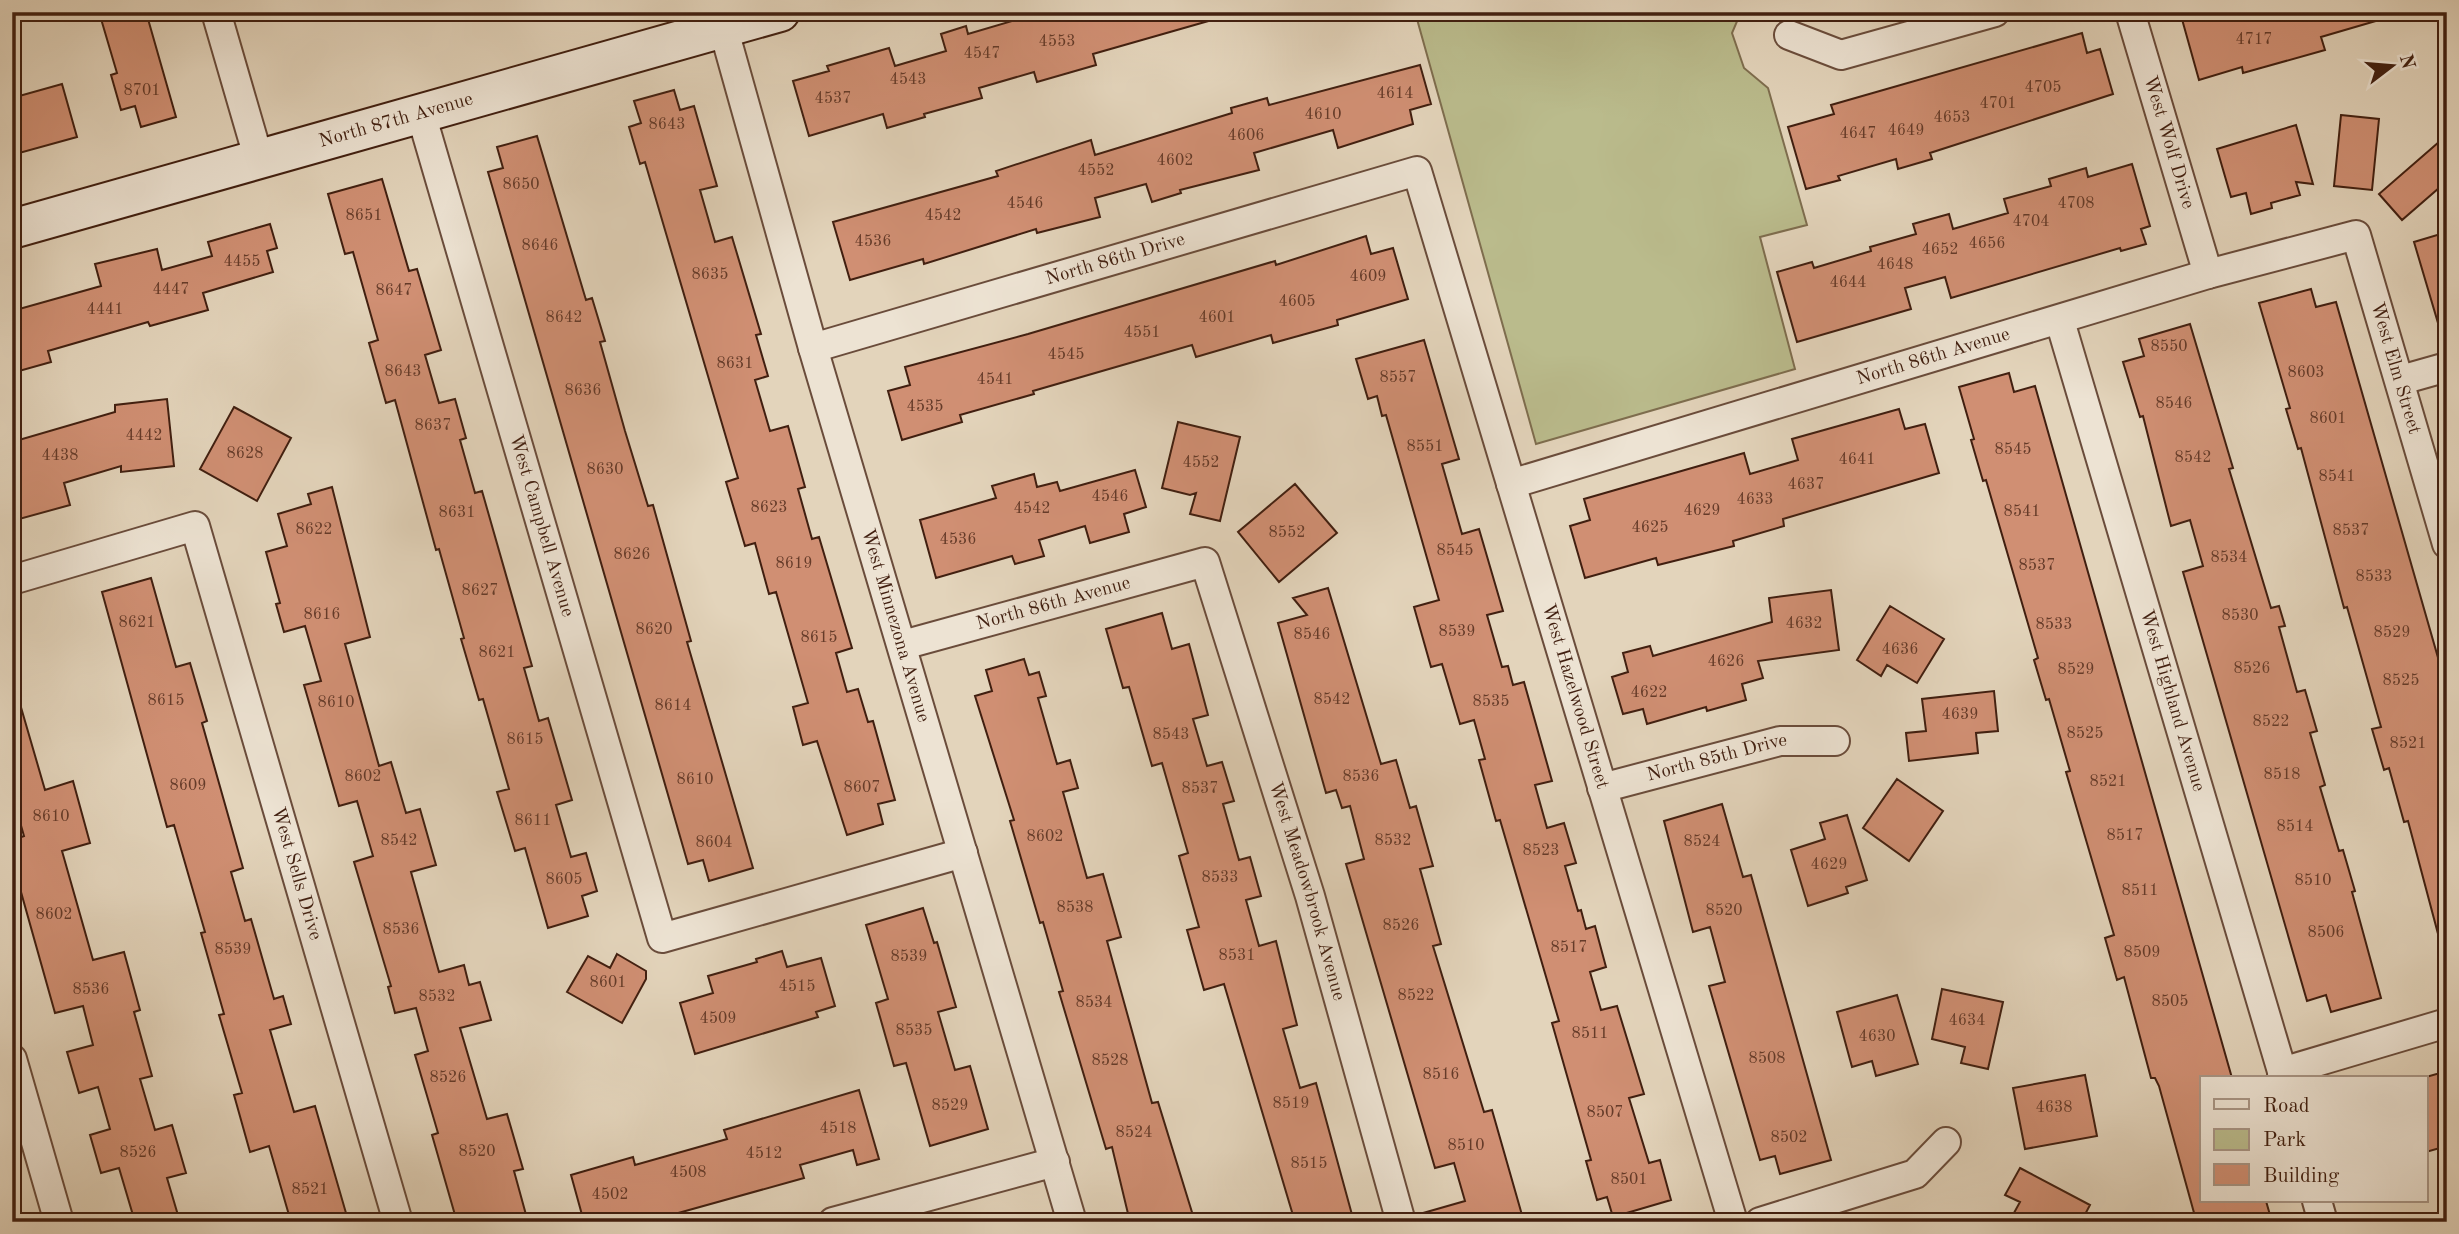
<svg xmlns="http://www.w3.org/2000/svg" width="2459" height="1234" viewBox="0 0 2459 1234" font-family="'Old Standard TT',serif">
	<rect width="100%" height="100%" fill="#e3d4bb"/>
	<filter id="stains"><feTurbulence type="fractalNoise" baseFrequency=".00286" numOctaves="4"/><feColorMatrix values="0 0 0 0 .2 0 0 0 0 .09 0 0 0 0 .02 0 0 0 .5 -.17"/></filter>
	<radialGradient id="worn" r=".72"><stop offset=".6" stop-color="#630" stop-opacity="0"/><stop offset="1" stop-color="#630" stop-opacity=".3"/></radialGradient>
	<path fill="#babb8c" stroke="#7e6d4e" stroke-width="2" d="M1415,12H1741L1732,33L1744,68L1768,88L1807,225L1760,237L1795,369L1536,444Z"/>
	<path fill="#d08f73" stroke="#411f10" stroke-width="2" d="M99,12H146L176,117L141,127L135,106L121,110L111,75L117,73Z
		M1017,12H1218L1219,18L1093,54L1096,65L1037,82L1034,72L979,88L982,98L924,114L925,117L887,128L883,114L809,136L793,81L829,71L827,66L889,48L895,66L946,51L941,34L966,26L968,34L1019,19Z
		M2180,12H2385L2386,18L2321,37L2325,50L2243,73L2242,67L2199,80Z
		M2082,33L2087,53L2100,49L2113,94L1930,153L1932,159L1898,169L1896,159L1838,176L1840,180L1806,189L1788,127L1834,114L1831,105Z
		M1420,65L1431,104L1410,110L1413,124L1338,148L1333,130L1254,153L1259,170L1180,190L1181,193L1152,202L1146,184L1095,198L1100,217L1037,233L1036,229L924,264L923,259L850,280L833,222L998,176L996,171L1091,140L1095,155L1232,113L1231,108L1267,98L1269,105Z
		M62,84L77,137L12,155V98Z
		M674,90L680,110L694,106L717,186L700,190L715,242L732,237L761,334L756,335L768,376L755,380L770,431L788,426L805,487L798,489L812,539L819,537L852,648L836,653L847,692L858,689L868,722L873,721L895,800L878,804L883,824L847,835L817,741L803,745L793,707L808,703L776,592L769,594L755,543L745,546L726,482L738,478L645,162L640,164L629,127L641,123L634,101Z
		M2341,115L2379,119L2372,190L2334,186Z
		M2296,125L2313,184L2296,182L2300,195L2271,203L2272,208L2251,214L2246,193L2231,197L2217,149Z
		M2447,135V181L2402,220L2379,194Z
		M537,136L586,300L592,298L605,341L600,342L625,431L648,506L653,505L691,641L687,642L753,868L709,881L703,860L688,864L488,172L503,168L497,147Z
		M2132,164L2150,226L2141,229L2146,244L2121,251L2120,248L1951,298L1945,277L1905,288L1911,309L1797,342L1777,272L1812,262L1814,268L1871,251L1870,247L1916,234L1913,224L1949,214L1953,229L2008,213L2004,199L2051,186L2049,179L2086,168L2088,177Z
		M382,179L409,271L417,269L441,350L425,355L439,403L455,399L466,438L460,440L475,493L482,491L532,666L524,668L539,721L548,718L572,800L556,805L571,857L586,853L597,891L582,896L588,916L548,928L525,848L515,851L497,792L509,789L483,699L479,700L461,639L464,638L439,549L436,550L395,400L386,403L369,343L378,340L353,252L345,254L328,194Z
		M270,224L277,248L267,251L273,272L203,293L208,310L150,326L148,322L48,351L51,362L12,373V311L101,286L95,264L157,249L162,270L212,256L208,242Z
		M2447,232V332L2441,333L2414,242Z
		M1366,236L1371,254L1393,248L1408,299L1337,320L1338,325L1273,343L1271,335L1196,357L1192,345L1033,391L1034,394L960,415L962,422L902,440L888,391L910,385L905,367L1028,334L1275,261L1276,265Z
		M2311,289L2316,307L2336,302L2447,689V944L2441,945L2408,821L2404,822L2389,768L2384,770L2372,729L2381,727L2347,607L2344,608L2301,448L2298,449L2286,409L2290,408L2259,303Z
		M2190,324L2233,468L2229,469L2271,608L2279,606L2285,626L2279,627L2297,692L2305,690L2317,731L2310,733L2325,785L2320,787L2339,851L2343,850L2355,891L2352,892L2381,998L2331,1012L2326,995L2307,1001L2183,572L2203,566L2190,520L2171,526L2143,416L2140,417L2123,362L2144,356L2139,339Z
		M1424,340L1459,459L1442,464L1462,534L1479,529L1503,611L1487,615L1502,667L1508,666L1513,685L1524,682L1552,781L1535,785L1547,828L1564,823L1576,863L1565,866L1578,911L1581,910L1586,929L1595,926L1606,967L1590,972L1601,1010L1617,1006L1644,1094L1629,1098L1649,1163L1660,1160L1671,1200L1613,1217L1607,1197L1597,1200L1586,1161L1591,1160L1552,1023L1559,1021L1500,820L1496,821L1479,760L1485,759L1474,720L1460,724L1442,664L1431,667L1414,607L1439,600L1386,415L1382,416L1377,396L1368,399L1356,359Z
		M2009,373L2014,392L2035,386L2232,1078H2202V1201H2266L2272,1222L2196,1220L2159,1086L2155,1078H2151L2124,977L2117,980L2105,938L2114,935L2066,772L2070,771L2049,699L2046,700L2034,660L2038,658L1986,480L1983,481L1971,440L1974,439L1959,387Z
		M167,399L174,466L121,472V466L64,483L70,505L12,521V442L115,412V405Z
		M234,407L291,438L257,501L200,469Z
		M1899,409L1905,429L1925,424L1939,473L1783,519L1784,526L1733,541L1734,546L1658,565L1656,558L1585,578L1570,526L1590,520L1584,499L1744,453L1750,474L1798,460L1792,439Z
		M1178,422L1240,437L1220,521L1190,514L1196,493L1190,495L1162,488Z
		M1135,470L1146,507L1124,514L1129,532L1090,543L1085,526L1039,540L1044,556L1015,564L1012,556L936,578L920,520L996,498L992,486L1034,474L1037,487L1057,482L1060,491Z
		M1295,484L1337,533L1279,582L1238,532Z
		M332,487L370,637L345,644L379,766L391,762L406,813L420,809L436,865L411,872L439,972L464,965L469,985L480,982L491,1020L460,1028L487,1119L507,1114L523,1169L514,1171L528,1222H457L432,1135L438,1133L415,1055L428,1051L416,1008L395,1013L388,987L391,986L354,862L373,856L357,801L339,806L304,685L321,681L305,626L284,632L276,604L280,603L266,552L287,546L278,514L311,504L308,494Z
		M151,578L176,667L190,663L207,721L202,723L243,868L231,872L245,921L251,919L274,999L283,996L291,1024L270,1030L294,1112L315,1106L346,1213L316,1222H291L269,1146L250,1152L234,1095L242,1093L219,1015L224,1014L201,933L205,932L174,825L167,827L102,592Z
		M1328,588L1381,764L1396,760L1410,808L1416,806L1433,866L1420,869L1441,944L1433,946L1484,1112L1492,1110L1524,1222H1417L1416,1215L1465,1201L1454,1163L1435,1168L1346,864L1364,859L1350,806L1342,808L1336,790L1326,793L1278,623L1307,615L1293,598Z
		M1831,590L1839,650L1758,661L1763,678L1742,684L1746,700L1707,711L1706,707L1647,724L1643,709L1623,714L1612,677L1628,672L1623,653L1650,646L1653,656L1772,622L1769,598Z
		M1890,606L1944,639L1917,683L1887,665L1881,676L1857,660Z
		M1162,613L1172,649L1189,644L1208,715L1193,719L1207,766L1222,762L1234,801L1223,804L1239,860L1250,857L1261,896L1246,900L1259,946L1276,941L1297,1025L1283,1029L1300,1088L1316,1083L1354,1222H1295L1224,984L1204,990L1187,930L1199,927L1179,856L1188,853L1162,763L1152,766L1129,687L1123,688L1106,629Z
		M1024,659L1029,675L1039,672L1046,696L1038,698L1057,764L1070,760L1078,788L1063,792L1087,878L1103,874L1121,937L1107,941L1152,1103L1158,1102L1195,1222H1130L1112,1147L1106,1149L1059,992L1063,991L1043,922L1040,923L1010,821L1014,820L975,696L992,691L986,670Z
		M1994,691L1998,731L1976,733L1978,753L1909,761L1906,733L1926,731L1922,699Z
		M18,697L45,790L73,781L90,843L62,851L93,960L124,952L140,1010L134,1012L152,1076L140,1079L155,1130L172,1125L186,1173L167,1178L180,1222H135L119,1168L101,1173L90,1135L110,1129L98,1087L79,1093L67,1052L93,1045L83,1006L55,1013L12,860V840L24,836L12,794V698Z
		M1897,779L1943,811L1909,861L1863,828Z
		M1722,804L1743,877L1751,875L1831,1160L1780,1174L1775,1156L1760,1160L1709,986L1725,982L1710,927L1693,932L1664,821Z
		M1847,815L1867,880L1846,887L1848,893L1808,906L1791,850L1825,839L1820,823Z
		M923,908L934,943L937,942L956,1007L938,1012L955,1070L970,1066L988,1129L930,1146L906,1063L894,1066L876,1003L888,999L866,925Z
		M782,951L787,967L821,958L835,1006L816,1012L818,1017L695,1054L680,1003L713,993L708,976L757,962L756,959Z
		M617,954L646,971V979L622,1023L567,992L588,956L610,968Z
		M1942,989L2003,1002L1988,1069L1961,1063L1965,1047L1932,1039Z
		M1897,995L1918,1064L1876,1076L1872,1061L1852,1067L1837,1012Z
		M2447,1071V1146L2426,1152V1077Z
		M2085,1075L2097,1136L2025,1149L2013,1088Z
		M859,1090L879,1159L857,1165L853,1150L800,1165L804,1178L646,1222H621L619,1215L584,1222L571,1175L633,1157L635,1165L727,1139L724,1130Z
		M2020,1168L2090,1205L2081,1222H2009L2020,1202L2005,1195Z"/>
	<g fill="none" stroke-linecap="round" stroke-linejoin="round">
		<g stroke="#6a4c3b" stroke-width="32">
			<g id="street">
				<path d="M216,12L259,160"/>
				<path id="s1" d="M2130,12L2208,274"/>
				<path id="s2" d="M723,27L813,348L1072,1222"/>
				<path d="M1789,35L1841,55L1995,12"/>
				<path id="s3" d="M421,114L662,938L963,853"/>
				<path id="s4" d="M2060,321L2284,1078"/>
				<path id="s5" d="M813,348L1417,171L1733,1222"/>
				<path d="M2401,380L2447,367"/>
				<path id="s6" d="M1511,484L2208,274L2356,235L2447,544"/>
				<path id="s7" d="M12,580L195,526L398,1222"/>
				<path id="s8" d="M903,645L1205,562L1310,896L1401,1222"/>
				<path id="s9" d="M1602,788L1780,741H1835"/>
				<path d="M12,1059L59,1222"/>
				<path d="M2282,1072L2447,1023"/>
				<path d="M2317,1201L2323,1222"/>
				<path d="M833,1222L1055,1162"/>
				<path d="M1760,1222L1915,1174L1946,1142"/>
			</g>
		</g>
		<g stroke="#411f10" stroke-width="42">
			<g id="secondary">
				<path id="s10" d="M12,229L780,12"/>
			</g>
		</g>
		<use href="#street" stroke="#ede3d3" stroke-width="28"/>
		<use href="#secondary" stroke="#ede3d3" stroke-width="38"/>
	</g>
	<g text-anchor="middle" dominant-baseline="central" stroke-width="5" stroke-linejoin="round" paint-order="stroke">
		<g font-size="16" fill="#653b29">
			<text x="2254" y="40">4717</text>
			<text x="1057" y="42">4553</text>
			<text x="982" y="54">4547</text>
			<text x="908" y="80">4543</text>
			<text x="2043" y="88">4705</text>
			<text x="142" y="91">8701</text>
			<text x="1395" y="94">4614</text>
			<text x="833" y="99">4537</text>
			<text x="1998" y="104">4701</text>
			<text x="1323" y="115">4610</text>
			<text x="1952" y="118">4653</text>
			<text x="667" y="125">8643</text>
			<text x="1906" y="131">4649</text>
			<text x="1858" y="134">4647</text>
			<text x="1246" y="136">4606</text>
			<text x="1175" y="161">4602</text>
			<text x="1096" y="171">4552</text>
			<text x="521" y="185">8650</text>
			<text x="1025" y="204">4546</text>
			<text x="2076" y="204">4708</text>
			<text x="364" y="216">8651</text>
			<text x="943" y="216">4542</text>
			<text x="2031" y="222">4704</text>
			<text x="873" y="242">4536</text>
			<text x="1987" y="244">4656</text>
			<text x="540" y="246">8646</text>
			<text x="1940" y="250">4652</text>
			<text x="242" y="262">4455</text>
			<text x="1895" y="265">4648</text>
			<text x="710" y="275">8635</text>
			<text x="1368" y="277">4609</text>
			<text x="1848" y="283">4644</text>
			<text x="171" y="290">4447</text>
			<text x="394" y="291">8647</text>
			<text x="1297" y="302">4605</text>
			<text x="105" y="310">4441</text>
			<text x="564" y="318">8642</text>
			<text x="1217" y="318">4601</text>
			<text x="1142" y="333">4551</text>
			<text x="2169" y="347">8550</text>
			<text x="1066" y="355">4545</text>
			<text x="735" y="364">8631</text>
			<text x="403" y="372">8643</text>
			<text x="2306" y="373">8603</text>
			<text x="1398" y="378">8557</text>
			<text x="995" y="380">4541</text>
			<text x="583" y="391">8636</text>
			<text x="2174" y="404">8546</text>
			<text x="925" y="407">4535</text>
			<text x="2328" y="419">8601</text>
			<text x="433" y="426">8637</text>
			<text x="144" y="436">4442</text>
			<text x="1425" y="447">8551</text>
			<text x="2013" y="450">8545</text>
			<text x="245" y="454">8628</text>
			<text x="60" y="456">4438</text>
			<text x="2193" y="458">8542</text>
			<text x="1857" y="460">4641</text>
			<text x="1201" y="463">4552</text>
			<text x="605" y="470">8630</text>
			<text x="2337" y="477">8541</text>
			<text x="1806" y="485">4637</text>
			<text x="1110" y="497">4546</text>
			<text x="1755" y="500">4633</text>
			<text x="769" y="508">8623</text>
			<text x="1032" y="509">4542</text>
			<text x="1702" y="511">4629</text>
			<text x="2022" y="512">8541</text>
			<text x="457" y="513">8631</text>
			<text x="1650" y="528">4625</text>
			<text x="314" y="530">8622</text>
			<text x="2351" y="531">8537</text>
			<text x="1287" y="533">8552</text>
			<text x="958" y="540">4536</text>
			<text x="1455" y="551">8545</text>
			<text x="632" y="555">8626</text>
			<text x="2229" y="558">8534</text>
			<text x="794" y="564">8619</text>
			<text x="2037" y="566">8537</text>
			<text x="2374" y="577">8533</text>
			<text x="480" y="591">8627</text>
			<text x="322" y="615">8616</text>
			<text x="2240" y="616">8530</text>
			<text x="137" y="623">8621</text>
			<text x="1804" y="624">4632</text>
			<text x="2054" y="625">8533</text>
			<text x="654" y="630">8620</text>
			<text x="1457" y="632">8539</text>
			<text x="2392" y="633">8529</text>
			<text x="1312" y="635">8546</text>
			<text x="819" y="638">8615</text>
			<text x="1900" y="650">4636</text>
			<text x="497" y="653">8621</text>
			<text x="1726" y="662">4626</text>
			<text x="2252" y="669">8526</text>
			<text x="2076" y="670">8529</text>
			<text x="2401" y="681">8525</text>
			<text x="1649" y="693">4622</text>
			<text x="1332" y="700">8542</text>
			<text x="166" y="701">8615</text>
			<text x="1491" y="702">8535</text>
			<text x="336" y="703">8610</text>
			<text x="673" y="706">8614</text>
			<text x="1960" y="715">4639</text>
			<text x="2271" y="722">8522</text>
			<text x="2085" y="734">8525</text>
			<text x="1171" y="735">8543</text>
			<text x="525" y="740">8615</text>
			<text x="2408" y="744">8521</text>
			<text x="2282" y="775">8518</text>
			<text x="363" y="777">8602</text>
			<text x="1361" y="777">8536</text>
			<text x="695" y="780">8610</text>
			<text x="2108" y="782">8521</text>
			<text x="188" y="786">8609</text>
			<text x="862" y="788">8607</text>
			<text x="1200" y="789">8537</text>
			<text x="51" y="817">8610</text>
			<text x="533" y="821">8611</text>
			<text x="2295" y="827">8514</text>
			<text x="2125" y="836">8517</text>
			<text x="1045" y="837">8602</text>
			<text x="399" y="841">8542</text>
			<text x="1393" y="841">8532</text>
			<text x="1702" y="842">8524</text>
			<text x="714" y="843">8604</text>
			<text x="1541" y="851">8523</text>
			<text x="1829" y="865">4629</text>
			<text x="1220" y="878">8533</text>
			<text x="564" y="880">8605</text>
			<text x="2313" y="881">8510</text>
			<text x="2140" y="891">8511</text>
			<text x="1075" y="908">8538</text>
			<text x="1724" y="911">8520</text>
			<text x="54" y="915">8602</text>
			<text x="1401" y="926">8526</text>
			<text x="401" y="930">8536</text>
			<text x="2326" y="933">8506</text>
			<text x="1569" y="948">8517</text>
			<text x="233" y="950">8539</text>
			<text x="2142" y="953">8509</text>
			<text x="1237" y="956">8531</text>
			<text x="909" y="957">8539</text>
			<text x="608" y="983">8601</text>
			<text x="797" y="987">4515</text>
			<text x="91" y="990">8536</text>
			<text x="1416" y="996">8522</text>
			<text x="437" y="997">8532</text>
			<text x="2170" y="1002">8505</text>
			<text x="1094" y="1003">8534</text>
			<text x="718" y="1019">4509</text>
			<text x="1967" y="1021">4634</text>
			<text x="914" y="1031">8535</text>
			<text x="1590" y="1034">8511</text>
			<text x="1877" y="1037">4630</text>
			<text x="1767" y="1059">8508</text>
			<text x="1110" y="1061">8528</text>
			<text x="1441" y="1075">8516</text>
			<text x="448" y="1078">8526</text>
			<text x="1291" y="1104">8519</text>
			<text x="950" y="1106">8529</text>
			<text x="2054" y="1108">4638</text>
			<text x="1605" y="1113">8507</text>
			<text x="838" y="1129">4518</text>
			<text x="1134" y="1133">8524</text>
			<text x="1789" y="1138">8502</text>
			<text x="1466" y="1146">8510</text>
			<text x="477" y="1152">8520</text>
			<text x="138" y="1153">8526</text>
			<text x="764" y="1154">4512</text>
			<text x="1309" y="1164">8515</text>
			<text x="688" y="1173">4508</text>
			<text x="1629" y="1180">8501</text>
			<text x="310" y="1190">8521</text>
			<text x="610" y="1195">4502</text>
		</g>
		<g font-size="19" fill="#411f10" stroke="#ede3d3">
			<text stroke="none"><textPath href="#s10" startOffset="399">North 87th Avenue</textPath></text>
			<text stroke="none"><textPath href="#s1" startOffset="136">West Wolf Drive</textPath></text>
			<text stroke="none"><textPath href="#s5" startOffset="315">North 86th Drive</textPath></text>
			<text stroke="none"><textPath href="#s6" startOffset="441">North 86th Avenue</textPath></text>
			<text stroke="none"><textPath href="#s6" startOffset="1020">West Elm Street</textPath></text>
			<text stroke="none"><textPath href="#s3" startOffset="429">West Campbell Avenue</textPath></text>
			<text stroke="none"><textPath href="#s8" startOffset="156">North 86th Avenue</textPath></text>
			<text stroke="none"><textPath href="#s2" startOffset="623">West Minnezona Avenue</textPath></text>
			<text stroke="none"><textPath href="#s5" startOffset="1178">West Hazelwood Street</textPath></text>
			<text stroke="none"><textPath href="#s4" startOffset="396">West Highland Avenue</textPath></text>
			<text stroke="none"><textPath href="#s9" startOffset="119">North 85th Drive</textPath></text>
			<text stroke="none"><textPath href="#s7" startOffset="553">West Sells Drive</textPath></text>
			<text stroke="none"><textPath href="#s8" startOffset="658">West Meadowbrook Avenue</textPath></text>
		</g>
	</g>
	<rect width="2459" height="1234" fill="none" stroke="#e3d4bb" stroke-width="42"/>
	<rect x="14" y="14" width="2431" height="1206" fill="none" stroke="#411f10" stroke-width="3.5"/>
	<rect x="21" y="21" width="2417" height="1192" fill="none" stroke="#411f10" stroke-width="2"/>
	<rect x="2200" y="1076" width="228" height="126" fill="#ede3d3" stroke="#a89585" stroke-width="2"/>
	<rect x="2214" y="1099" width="35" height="10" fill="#ede3d3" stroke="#a89585" stroke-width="2"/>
	<text x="2263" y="1112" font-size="21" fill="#411f10">Road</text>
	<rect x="2214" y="1129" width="35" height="21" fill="#babb8c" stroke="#a89585" stroke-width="2"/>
	<text x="2263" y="1146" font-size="21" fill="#411f10">Park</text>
	<rect x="2214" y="1164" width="35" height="21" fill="#d08f73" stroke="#a89585" stroke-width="2"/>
	<text x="2263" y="1182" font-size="21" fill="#411f10">Building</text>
	<g transform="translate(2392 66) rotate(74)" stroke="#ede3d3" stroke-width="5" paint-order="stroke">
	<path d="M0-5L12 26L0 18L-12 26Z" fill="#411f10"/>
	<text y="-10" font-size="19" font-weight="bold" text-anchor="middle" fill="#411f10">N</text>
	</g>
	<rect width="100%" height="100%" filter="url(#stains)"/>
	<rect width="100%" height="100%" fill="url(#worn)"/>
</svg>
